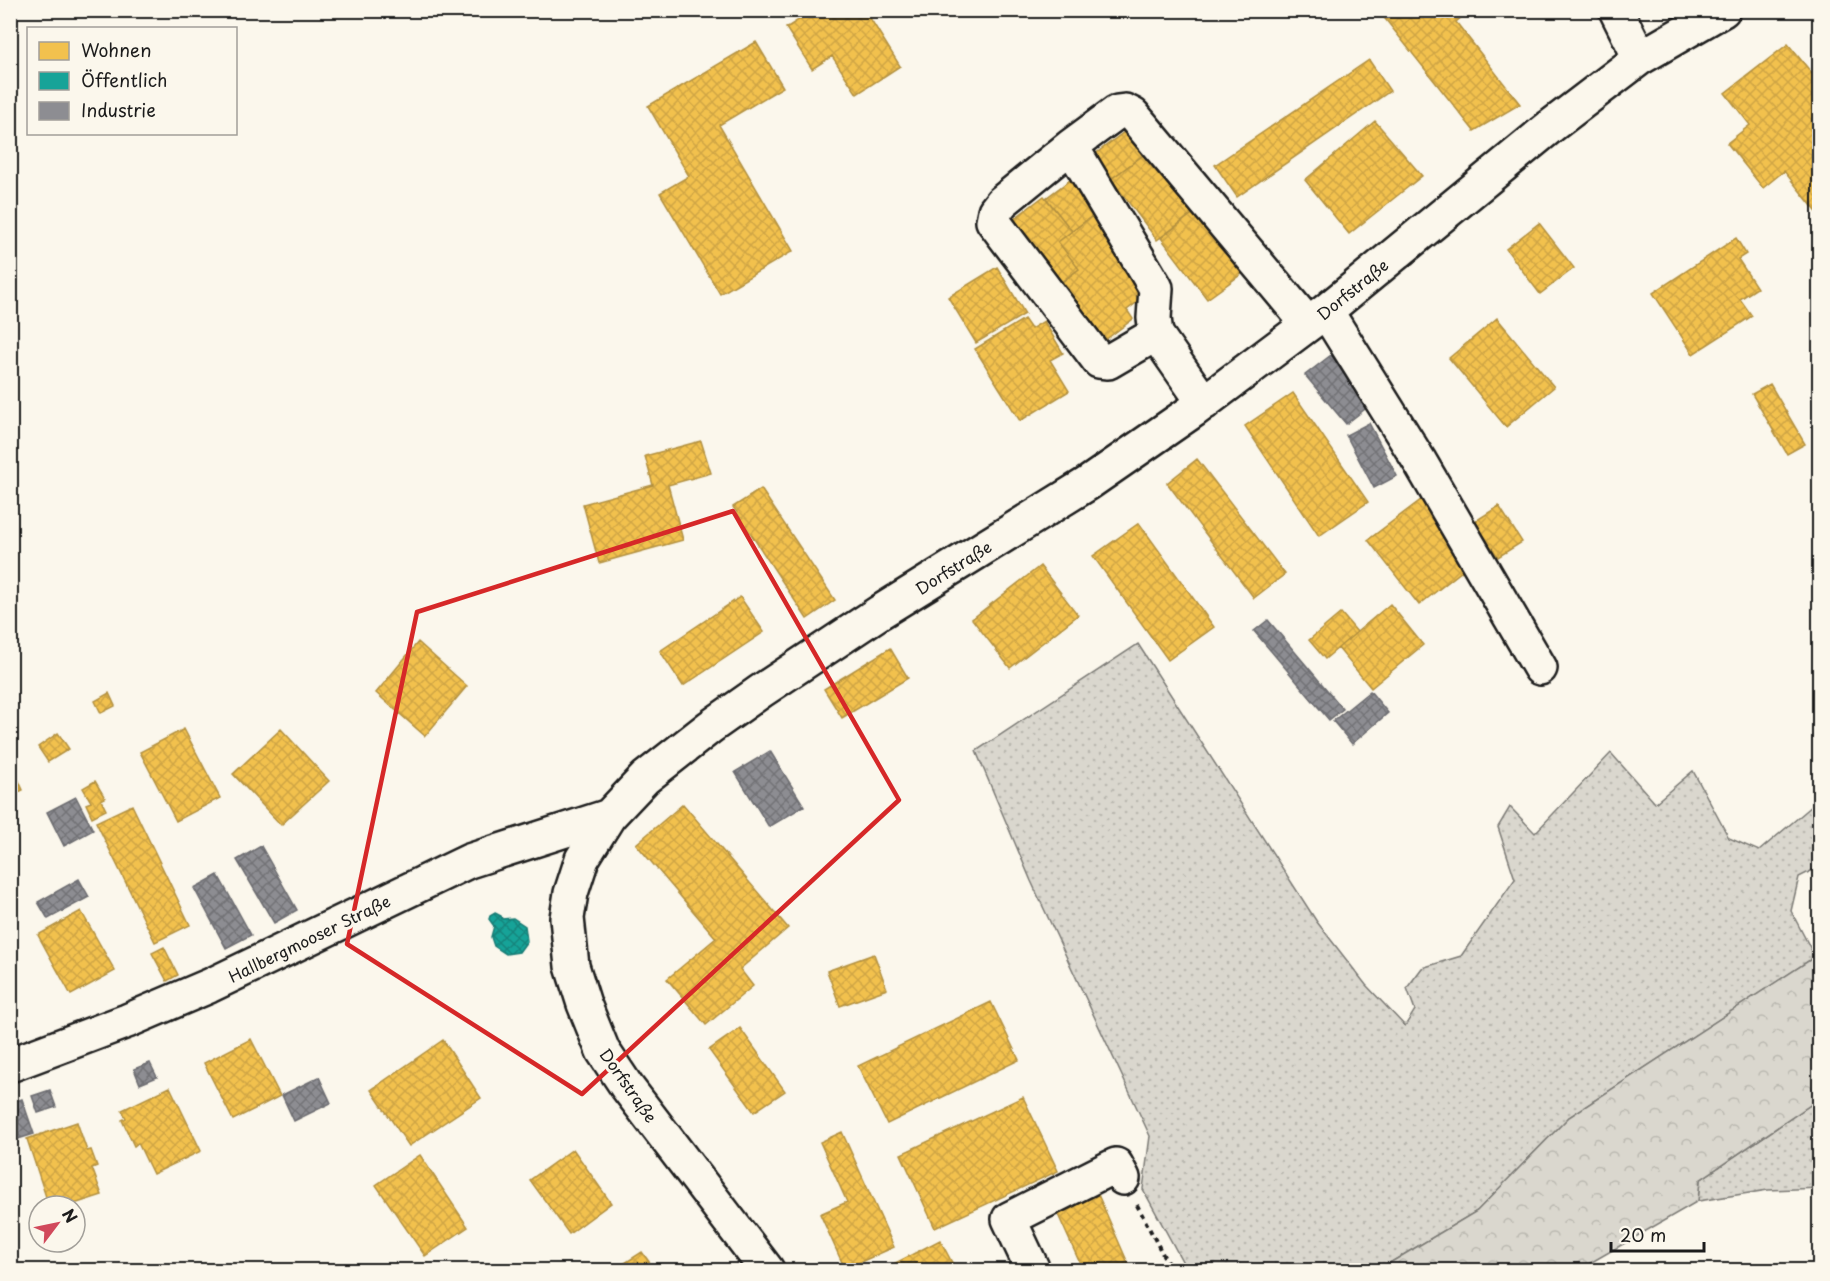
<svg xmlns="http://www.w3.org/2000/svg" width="1830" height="1281" viewBox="0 0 1830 1281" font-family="'Playpen Sans',sans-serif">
	<defs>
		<pattern id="grass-dots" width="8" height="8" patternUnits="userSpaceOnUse" patternTransform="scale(1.5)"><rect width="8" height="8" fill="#dad7ce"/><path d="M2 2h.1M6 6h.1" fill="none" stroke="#bab8b0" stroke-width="1.8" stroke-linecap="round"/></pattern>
		<pattern id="forest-crowns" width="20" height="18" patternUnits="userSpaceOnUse" patternTransform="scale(1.5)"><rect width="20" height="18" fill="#dad7ce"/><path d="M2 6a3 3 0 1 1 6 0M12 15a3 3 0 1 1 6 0" fill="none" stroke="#bab8b0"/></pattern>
		<pattern id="homes-cross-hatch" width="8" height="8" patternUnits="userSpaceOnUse" patternTransform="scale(1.5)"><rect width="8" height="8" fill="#f2c14e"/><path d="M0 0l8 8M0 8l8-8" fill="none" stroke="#cfa544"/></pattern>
		<pattern id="public-cross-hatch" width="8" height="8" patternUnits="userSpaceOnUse" patternTransform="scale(1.5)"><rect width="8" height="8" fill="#17a398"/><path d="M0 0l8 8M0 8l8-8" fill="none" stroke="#14847b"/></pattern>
		<pattern id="industry-cross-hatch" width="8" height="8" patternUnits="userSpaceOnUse" patternTransform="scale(1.5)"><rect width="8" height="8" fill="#8d8d92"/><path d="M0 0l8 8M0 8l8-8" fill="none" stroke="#727276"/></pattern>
	</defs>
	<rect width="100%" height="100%" fill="#fbf7ec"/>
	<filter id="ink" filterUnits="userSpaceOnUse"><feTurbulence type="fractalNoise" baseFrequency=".0167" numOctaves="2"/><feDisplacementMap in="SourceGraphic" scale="12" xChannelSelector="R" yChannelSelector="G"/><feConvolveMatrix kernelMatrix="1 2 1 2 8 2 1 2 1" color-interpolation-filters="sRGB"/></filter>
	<g filter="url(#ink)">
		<path fill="url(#grass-dots)" stroke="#7b7a75" stroke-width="1.5" d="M1138,644L1317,922L1366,985L1405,1026L1415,1010L1407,988L1422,968L1461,956L1515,879L1498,827L1510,807L1535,833L1611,753L1655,803L1693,771L1729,838L1759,851L1819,800V867L1799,877L1791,911L1815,957L1569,1117L1477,1211L1378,1270H1187L1143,1189L1150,1136L1031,881L976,751Z
			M1819,1099V1188L1768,1190L1698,1201L1700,1180Z"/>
		<path fill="url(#forest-crowns)" stroke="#7b7a75" stroke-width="1.5" d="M1819,954V1099L1700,1180L1698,1201L1578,1270H1378L1477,1211L1569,1117Z"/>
		<path fill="url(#homes-cross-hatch)" stroke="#b2903f" stroke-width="1.5" d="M814,10H865L900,66L857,94L832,56L812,69L786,28Z
			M1378,10H1470L1456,22L1520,104L1474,131Z
			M756,42L783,87L719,125L793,251L720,294L660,193L689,176L648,106Z
			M1788,44L1820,83V216L1784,171L1763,188L1727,143L1750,125L1725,93Z
			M1369,60L1390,91L1237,197L1215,165Z
			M1375,121L1422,176L1349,234L1305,180Z
			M1132,126L1150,150L1111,179L1094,155Z
			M1150,150L1195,212L1157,240L1111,179Z
			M1078,174L1104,207L1072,231L1046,198Z
			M1044,196L1072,231L1058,242L1079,269L1050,290L1002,228Z
			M1200,208L1247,270L1207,299L1161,238Z
			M1095,214L1153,290L1127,310L1133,319L1097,346L1053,289L1079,269L1058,242Z
			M1539,223L1574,268L1540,294L1506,249Z
			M1736,238L1746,254L1738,259L1757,288L1740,299L1752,316L1693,354L1653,293Z
			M997,267L1025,314L976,343L948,297Z
			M1497,318L1554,387L1506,427L1449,358Z
			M1024,319L1031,329L1044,321L1063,353L1050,360L1069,391L1020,421L975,349Z
			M1770,384L1805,444L1787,454L1752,394Z
			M1293,393L1368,502L1319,536L1245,426Z
			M701,441L711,473L668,485L683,540L599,563L583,504L653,485L645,456Z
			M1197,459L1285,574L1254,598L1167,483Z
			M761,489L835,600L807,619L733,507Z
			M1422,499L1472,563L1419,605L1368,540Z
			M1499,506L1522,542L1498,557L1474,522Z
			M1139,523L1214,627L1168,660L1093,556Z
			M1040,566L1078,615L1010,668L972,619Z
			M740,597L764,632L683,686L660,651Z
			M1390,604L1423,645L1371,688L1338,648Z
			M1341,613L1357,632L1325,659L1309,640Z
			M418,642L467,686L425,736L376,693Z
			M890,648L908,678L842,718L824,689Z
			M109,693L115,706L101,713L95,701Z
			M184,729L220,798L176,821L140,752Z
			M281,729L329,781L281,825L233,774Z
			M58,733L69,749L48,762L38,747Z
			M13,768L23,790L10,796V770Z
			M95,781L105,798L101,800L106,810L92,817L86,804L91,802L83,788Z
			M683,804L788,928L740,969L753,986L706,1025L667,979L716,938L636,844Z
			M132,805L190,925L155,942L96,822Z
			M81,911L115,971L71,995L38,935Z
			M164,947L178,975L167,981L152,953Z
			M874,954L887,989L840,1006L827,971Z
			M991,1002L1019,1060L887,1124L858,1066Z
			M740,1028L785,1091L754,1112L709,1050Z
			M251,1039L280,1096L233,1120L204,1063Z
			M443,1040L481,1098L409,1146L371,1090Z
			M170,1087L201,1151L153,1174L138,1143L134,1146L122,1120L126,1118L122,1110Z
			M1023,1097L1058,1171L935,1228L901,1154Z
			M77,1122L87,1151L91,1150L97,1166L92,1168L102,1195L68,1206H49L27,1139Z
			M842,1132L894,1247L845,1269L820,1214L847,1202L820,1142Z
			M573,1149L611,1203L569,1234L530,1180Z
			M420,1155L468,1227L425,1256L376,1185Z
			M1096,1190L1131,1270H1083L1055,1208Z
			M940,1240L956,1270H884V1269Z
			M642,1252L655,1270H614Z"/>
		<path fill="url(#public-cross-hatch)" stroke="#187a73" stroke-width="1.5" d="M495,913L501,916L502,919L513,918L525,926L527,941L519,952L506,954L494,946L491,937L494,926L489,919L490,916Z"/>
		<path fill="url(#industry-cross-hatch)" stroke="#6b6b6f" stroke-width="1.5" d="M1331,355L1370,405L1346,424L1305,375Z
			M1369,423L1397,476L1374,488L1346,435Z
			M1268,620L1343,709L1329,720L1254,631Z
			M1370,691L1388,713L1352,744L1333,721Z
			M770,751L804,806L769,827L735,772Z
			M76,797L93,830L64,846L47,812Z
			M261,846L297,910L274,923L237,860Z
			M218,875L251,935L226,948L194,888Z
			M79,879L89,897L48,919L38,902Z
			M150,1063L157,1077L140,1084L134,1069Z
			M319,1077L331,1103L294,1121L282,1095Z
			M50,1090L56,1107L38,1113L32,1096Z
			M22,1099L34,1134L18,1139L10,1117V1103Z"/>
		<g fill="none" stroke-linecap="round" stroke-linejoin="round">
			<g stroke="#1c1c1c" stroke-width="38">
				<path id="minor" d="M1616,10L1640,58
					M1071,146L1156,288L1154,318L1156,334L1204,403
					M1326,311L1420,462L1540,668
					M1156,334L1108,362L1099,361L993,221L995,211L1002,202L1071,146L1117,112L1125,111L1133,115L1308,324
					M10,1065L127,1021L209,986L469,861L609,816
					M767,1270L627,1087L603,1051L584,1004L572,966L567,918L571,893L582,859L609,816L645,778L710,727L761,691L880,612L1087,484L1194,410L1326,311L1551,126L1640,58L1723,10
					M1033,1270L1009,1219L1116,1165L1123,1178"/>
			</g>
			<path stroke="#1c1c1c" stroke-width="4" stroke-dasharray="4.5 4.5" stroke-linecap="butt" d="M1137,1205L1171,1270"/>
			<use href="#minor" stroke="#fbf7ec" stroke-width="33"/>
		</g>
	</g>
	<path fill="none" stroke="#d62828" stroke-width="4.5" stroke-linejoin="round" d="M733,511L899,800L582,1094L347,944L417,612Z"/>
	<g text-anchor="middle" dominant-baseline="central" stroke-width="6" stroke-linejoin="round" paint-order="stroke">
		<g font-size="16" fill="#1c1c1c" stroke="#fbf7ec">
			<text transform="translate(1352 289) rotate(-39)">Dorfstraße</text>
			<text transform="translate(953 567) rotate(-32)">Dorfstraße</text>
			<text transform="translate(309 938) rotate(-26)">Hallbergmooser Straße</text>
			<text transform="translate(629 1085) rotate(55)">Dorfstraße</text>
		</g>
	</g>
	<rect width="1830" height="1281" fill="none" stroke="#fbf7ec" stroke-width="36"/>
	<rect x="18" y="18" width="1794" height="1245" fill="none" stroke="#1c1c1c" stroke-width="2" filter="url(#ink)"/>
	<rect x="27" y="27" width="210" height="108" fill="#fbf7ec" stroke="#a29f99" stroke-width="1.5"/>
	<rect x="39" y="42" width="30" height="18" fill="#f2c14e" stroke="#a29f99" stroke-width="1.5"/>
	<text x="81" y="57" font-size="18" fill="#1c1c1c">Wohnen</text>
	<rect x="39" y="72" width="30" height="18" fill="#17a398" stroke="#a29f99" stroke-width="1.5"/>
	<text x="81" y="87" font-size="18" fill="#1c1c1c">Öffentlich</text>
	<rect x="39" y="102" width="30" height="18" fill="#8d8d92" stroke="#a29f99" stroke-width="1.5"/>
	<text x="81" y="117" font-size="18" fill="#1c1c1c">Industrie</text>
	<g transform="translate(57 1224) rotate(58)"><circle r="28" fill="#fbf7ec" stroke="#a29f99" stroke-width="1.5"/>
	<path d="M0-4.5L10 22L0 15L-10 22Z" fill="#d1495b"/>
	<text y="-9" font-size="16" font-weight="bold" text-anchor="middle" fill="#1c1c1c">N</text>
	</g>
	<path d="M1611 1242v9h93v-9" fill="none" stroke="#1c1c1c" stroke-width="3"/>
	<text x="1620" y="1242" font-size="18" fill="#1c1c1c" stroke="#fbf7ec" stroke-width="4.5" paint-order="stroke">20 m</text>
</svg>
